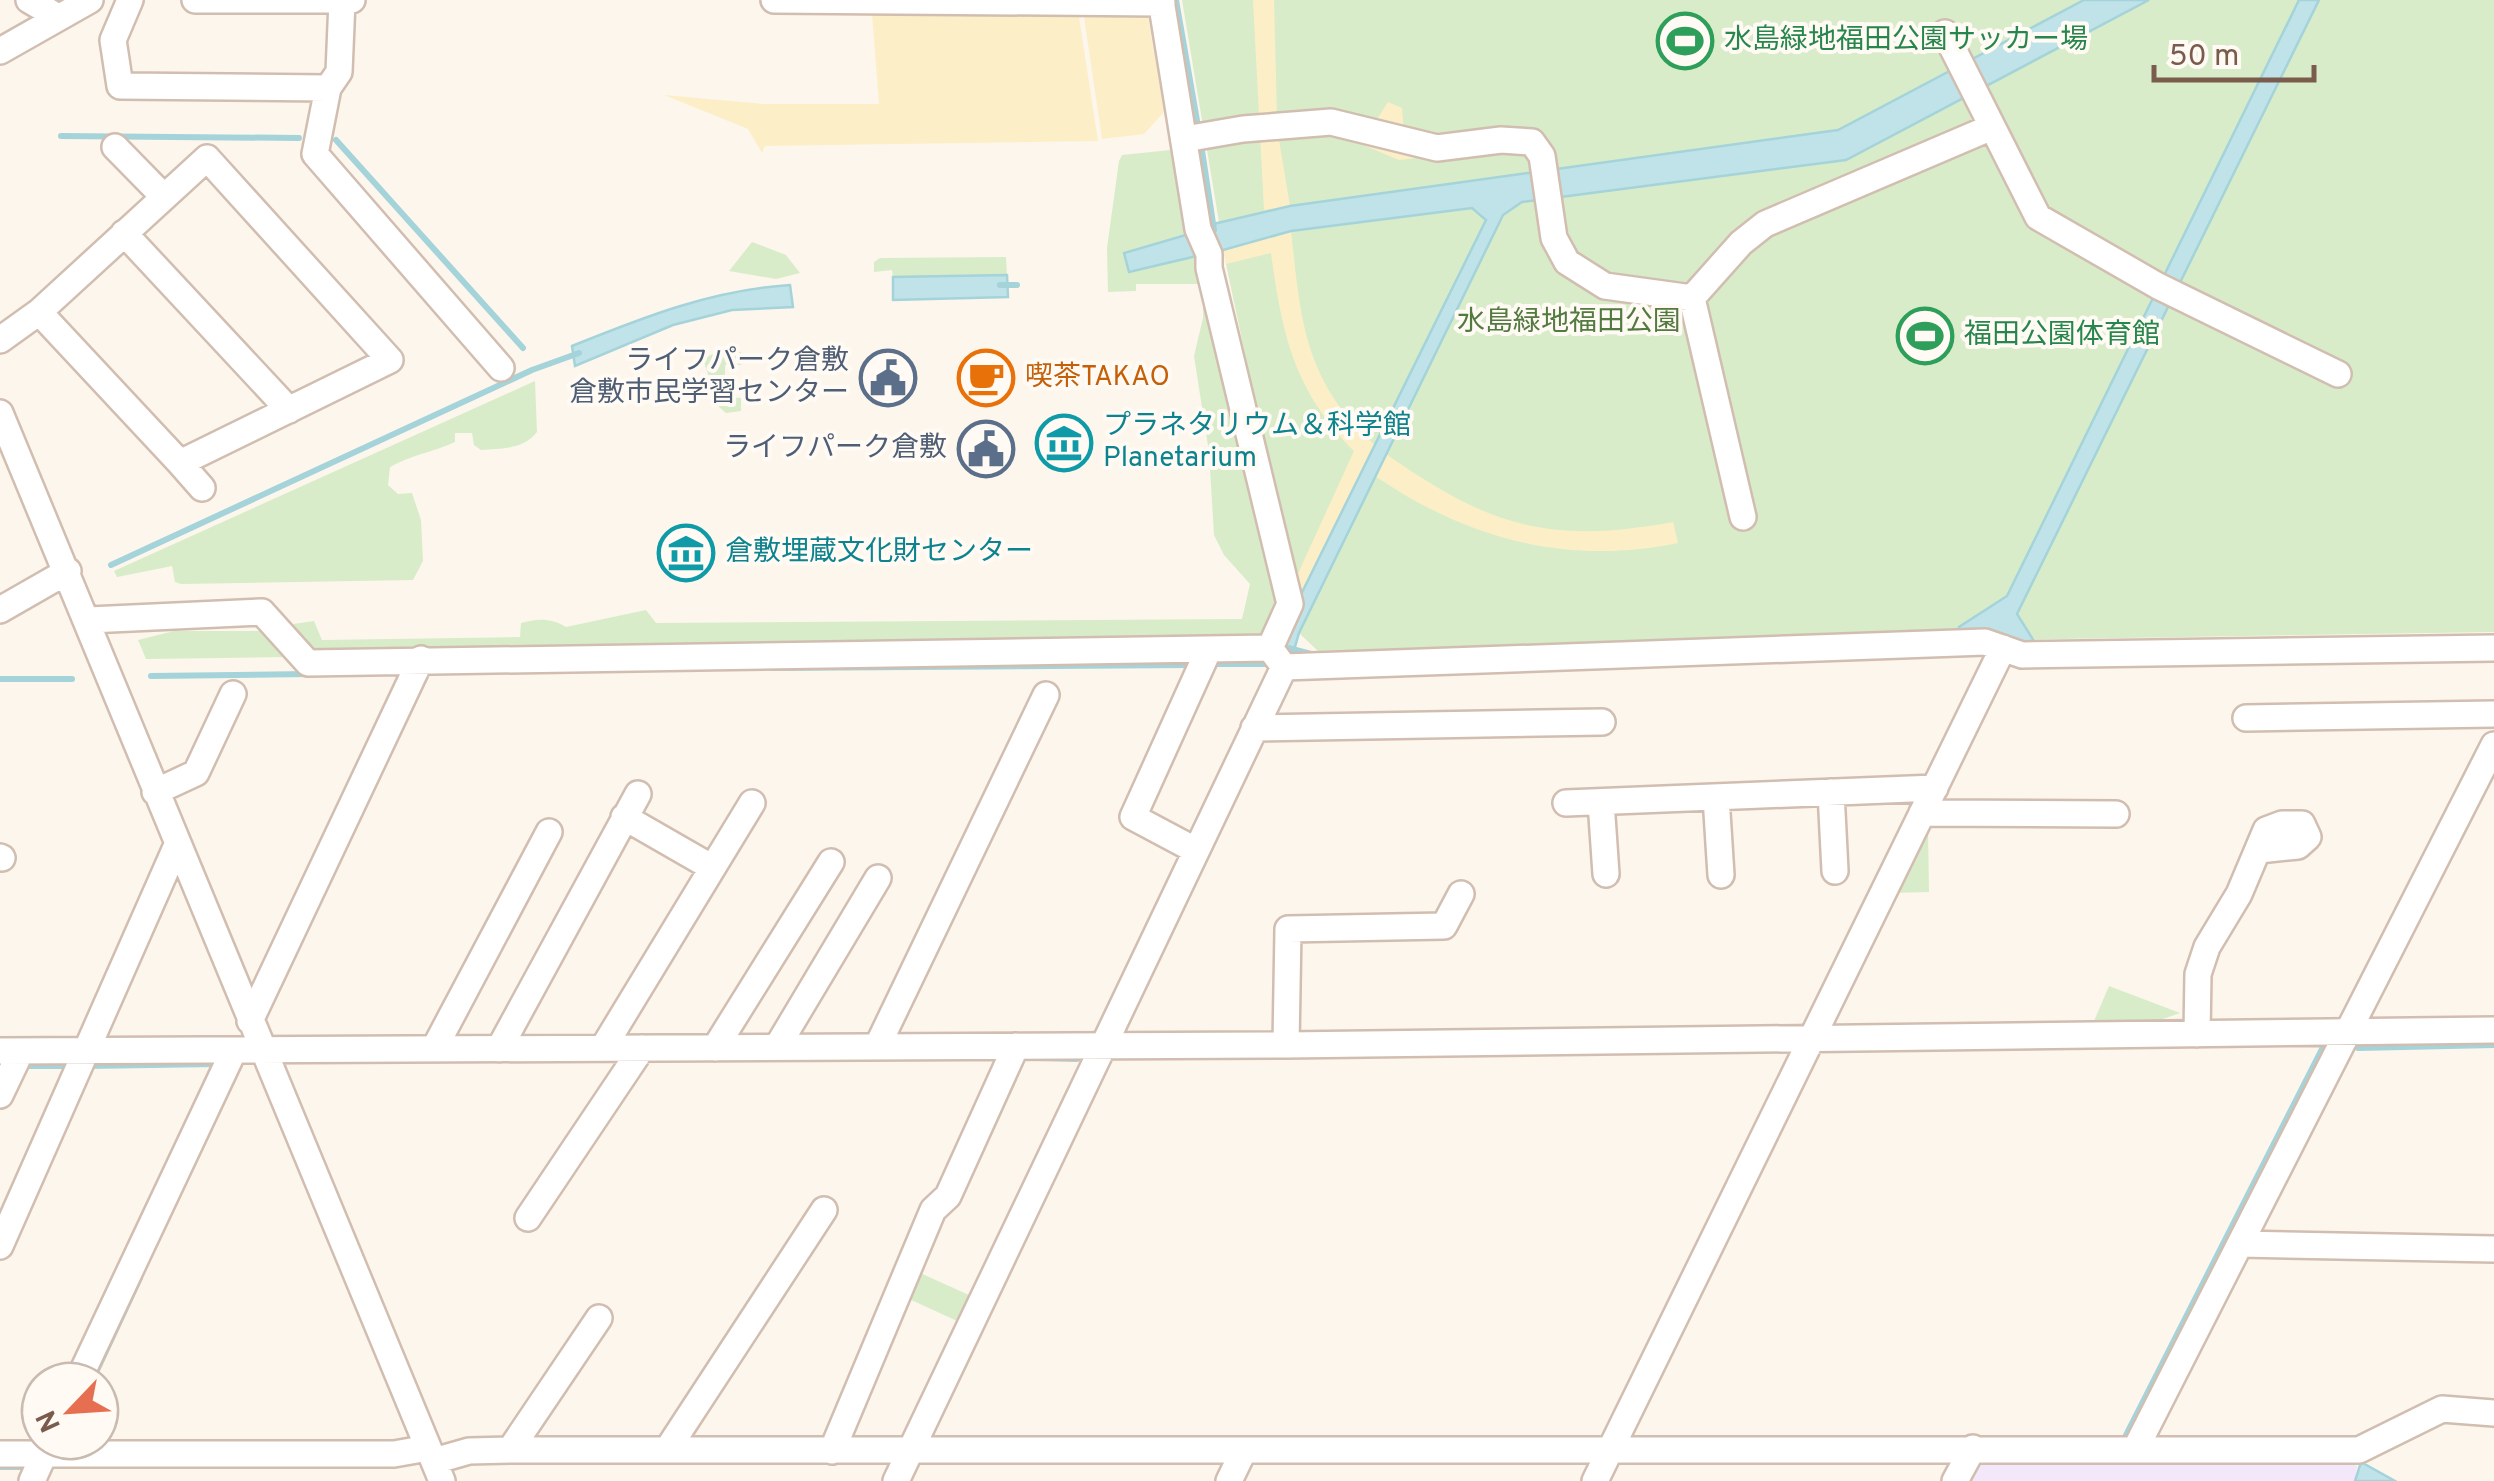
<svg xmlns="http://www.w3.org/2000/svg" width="2494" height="1481" viewBox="0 0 2494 1481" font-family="Overpass,'Noto Sans JP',sans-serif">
	<rect width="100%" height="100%" fill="#fdf6ec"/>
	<path fill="#f3e8fa" d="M2335,1459L2357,1466L2355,1481H1967L1978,1460Z"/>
	<path fill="#d8ecc9" d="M1182,0H2494V632L1318,651L1299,633L1290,567L1226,264Z
		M1180,149L1196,232L1124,254L1130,272L1205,254L1277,588V605L1262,635L1246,642L323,651L298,647L280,626L314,621L322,640L520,637L521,623C537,618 552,618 566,627L646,610L656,623L1242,619L1250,584L1224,555L1214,535L1209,452L1194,356L1203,318V284H1136V291L1108,292L1107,248L1119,161L1122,155Z
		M752,242L786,255L800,273L776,279L729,271Z
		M1006,257L1007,275L893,277L892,270L874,272V262L880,258Z
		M730,345L742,353L741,365H725V397L741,398V411L726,413L719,407L703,359Z
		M535,381L537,432C524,449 501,449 481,450L474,445L472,433H455V442C433,452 411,455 390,467L388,485L398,494L412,493L421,520L423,561L413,580L181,584L175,582L172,566L117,577L114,571Z
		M174,631H270L289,657L146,659L138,640Z
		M1928,829L1929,892L1893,893Z
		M2109,986L2180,1013L2160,1020L2094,1021Z
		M918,1272L969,1295L957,1321L907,1298Z"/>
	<path fill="#fcefc7" d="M1253,0H1274L1277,117L1372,127L1388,102L1402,108L1404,135L1514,126L1524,136L1529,157L1489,150L1399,160L1332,132L1278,134L1290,206L1264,210Z
		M872,14L1079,17L1098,141L765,146L762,153L748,129L664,95L764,104H879Z
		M1084,17H1148L1164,112L1144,134L1102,139Z
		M1291,231C1301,321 1304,381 1375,445L1292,614L1295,580L1354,451C1294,391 1282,334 1271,253L1226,264L1223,250Z
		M1386,454C1489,526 1548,545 1673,522L1678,543C1568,566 1467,539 1375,476Z"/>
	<path fill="#bfe3e8" stroke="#a5d3da" stroke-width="2.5" d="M2084,0H2149L1846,160L1522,202L1503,215L1299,633L1291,661L1276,645L1486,220L1472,208L1291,231L1216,252L1205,226L1290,206L1838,130Z
		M2299,0H2319L2017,614L2037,646L1959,640V627L2007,596Z
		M1196,232L1205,254L1129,272L1124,253Z
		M1007,275L1008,297L893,300V277Z
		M790,285L793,307L732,310L673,325L575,366L572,346C644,317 712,290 790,285Z
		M2361,1462L2395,1481H2355Z"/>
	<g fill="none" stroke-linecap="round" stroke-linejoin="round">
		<path stroke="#a5d3da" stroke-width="6" d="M1176,0L1199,132
			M61,136L299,138
			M336,140L523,348
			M1201,144L1214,230
			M1000,285H1017
			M111,565L532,370L579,353
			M1288,648L1315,655
			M1216,664H1270L1272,669
			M773,668L1191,665
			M151,676L310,674
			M0,679H72
			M2358,1048L2494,1045
			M1038,1058L1077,1059
			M21,1066H74
			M86,1066L216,1064
			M92,1381L140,1278
			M2125,1437L2324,1045
			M0,1467H29"/>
		<g stroke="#d1beb0" stroke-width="30">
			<path id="minor" d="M29,0L58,17
				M130,0L113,40L120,86L328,88
				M195,0H352
				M774,0L1162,3
				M1161,0L1198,229L1209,254V268L1290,604L1270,648
				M342,1L339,72L328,88L315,154L501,368
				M1945,33L2038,217L2158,286L2338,374
				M0,51L90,0
				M1185,139L1243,129L1331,122L1437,148L1501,140L1532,142L1542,156L1554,238L1567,262L1605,286L1692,298
				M115,147L164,197
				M124,233L289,410
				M0,340L39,312L207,158L390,360L180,463L39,312
				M0,413L442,1481
				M180,463L202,488
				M1743,517L1692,298L1741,243L1765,224L1992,127
				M0,610L68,571
				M89,620L262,612L308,663L1270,648L1284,667L1985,642L2022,655L2494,648
				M2246,718L2494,714
				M1254,728L1602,722
				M155,792L196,773L233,694
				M1831,792L1835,871
				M1716,797L1721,875
				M1601,802L1606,874
				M1566,803L1935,788
				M1922,813L2116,814
				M624,817L711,867
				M1195,850L1133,817L1209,649
				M0,857L2,858
				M250,1021L421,659
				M2197,1034L2198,974L2207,947L2239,894L2266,830L2282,824H2302L2308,837L2298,846L2259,850
				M1286,1045L1288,929L1444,926L1461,894
				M777,1047L878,878
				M877,1047L1046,695
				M603,1048L752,803
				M715,1048L831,862
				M434,1049L549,832
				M499,1049L638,794
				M0,1051L1286,1045L2494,1030
				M0,1095L21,1051
				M528,1218L642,1048
				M2240,1244L2494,1249
				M0,1246L177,845
				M78,1381L234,1050
				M2136,1448L2494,745
				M510,1450L599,1318
				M667,1450L824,1210
				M832,1451L933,1210L948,1196L1016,1046
				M0,1454H394L428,1448
				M434,1461L469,1451L510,1450H2359L2442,1409L2494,1413
				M32,1481L50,1441
				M896,1481L1284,667
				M1229,1481L1244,1450
				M1595,1481L2003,648
				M1955,1481L1973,1448"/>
		</g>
		<use href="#minor" stroke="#fff" stroke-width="25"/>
	</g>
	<defs>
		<g id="stadium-ring" transform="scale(2.875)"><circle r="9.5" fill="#fffaf3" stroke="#2e9e5b" stroke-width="1.5"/><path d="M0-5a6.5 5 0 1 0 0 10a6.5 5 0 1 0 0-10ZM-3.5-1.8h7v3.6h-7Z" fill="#2e9e5b"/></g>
		<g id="civic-ring" transform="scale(2.875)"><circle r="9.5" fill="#fffaf3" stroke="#5c6f8a" stroke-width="1.5"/><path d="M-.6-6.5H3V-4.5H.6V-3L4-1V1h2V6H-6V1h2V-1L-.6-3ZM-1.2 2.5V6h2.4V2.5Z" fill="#5c6f8a"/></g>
		<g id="cafe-ring" transform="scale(2.875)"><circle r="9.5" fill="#fffaf3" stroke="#e8710a" stroke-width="1.5"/><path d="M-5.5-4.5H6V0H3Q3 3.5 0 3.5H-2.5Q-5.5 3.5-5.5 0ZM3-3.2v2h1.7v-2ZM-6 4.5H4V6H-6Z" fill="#e8710a"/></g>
		<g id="museum-ring" transform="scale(2.875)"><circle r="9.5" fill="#fffaf3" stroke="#0f9aa8" stroke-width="1.5"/><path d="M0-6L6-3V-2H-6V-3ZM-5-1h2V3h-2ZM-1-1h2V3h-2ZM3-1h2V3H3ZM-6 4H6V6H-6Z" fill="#0f9aa8"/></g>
	</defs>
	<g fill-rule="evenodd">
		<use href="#stadium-ring" x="1685" y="41"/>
		<use href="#stadium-ring" x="1925" y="336"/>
		<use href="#civic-ring" x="888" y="378"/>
		<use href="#cafe-ring" x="986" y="378"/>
		<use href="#museum-ring" x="1064" y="443"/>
		<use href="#civic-ring" x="986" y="449"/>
		<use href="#museum-ring" x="686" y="553"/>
	</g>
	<g text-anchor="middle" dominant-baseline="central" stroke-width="8" stroke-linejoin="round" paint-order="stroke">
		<g font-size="28" fill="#27864d" stroke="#fffaf3" text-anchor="start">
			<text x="1724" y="41">水島緑地福田公園サッカー場</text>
			<text x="1964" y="336">福田公園体育館</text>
		</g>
		<g font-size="28" fill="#537a41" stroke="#fffaf3">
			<text x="1569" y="323">水島緑地福田公園</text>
		</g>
		<g font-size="28" fill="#4e5e75" stroke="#fffaf3" text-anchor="end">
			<text x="849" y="362">ライフパーク倉敷<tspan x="849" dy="32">倉敷市民学習センター</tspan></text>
			<text x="947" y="449">ライフパーク倉敷</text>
		</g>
		<g font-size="28" fill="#c56008" stroke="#fffaf3" text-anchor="start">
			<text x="1025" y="378">喫茶TAKAO</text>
		</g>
		<g font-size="28" fill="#0d838f" stroke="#fffaf3" text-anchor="start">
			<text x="1103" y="427">プラネタリウム＆科学館<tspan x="1103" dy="32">Planetarium</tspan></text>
			<text x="725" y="553">倉敷埋蔵文化財センター</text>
		</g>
	</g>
	<g transform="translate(70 1411) rotate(245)"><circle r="48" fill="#fffaf3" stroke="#cabbb1" stroke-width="2.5"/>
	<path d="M0-8L18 38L0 25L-18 38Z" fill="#e76f51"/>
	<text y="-15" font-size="28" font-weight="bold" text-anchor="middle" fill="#7a5c4d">N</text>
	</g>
	<path d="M2154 65v15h160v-15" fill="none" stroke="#7a5c4d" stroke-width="5"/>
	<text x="2169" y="65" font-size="30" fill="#7a5c4d" stroke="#fffaf3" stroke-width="8" paint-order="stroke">50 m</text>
</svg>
